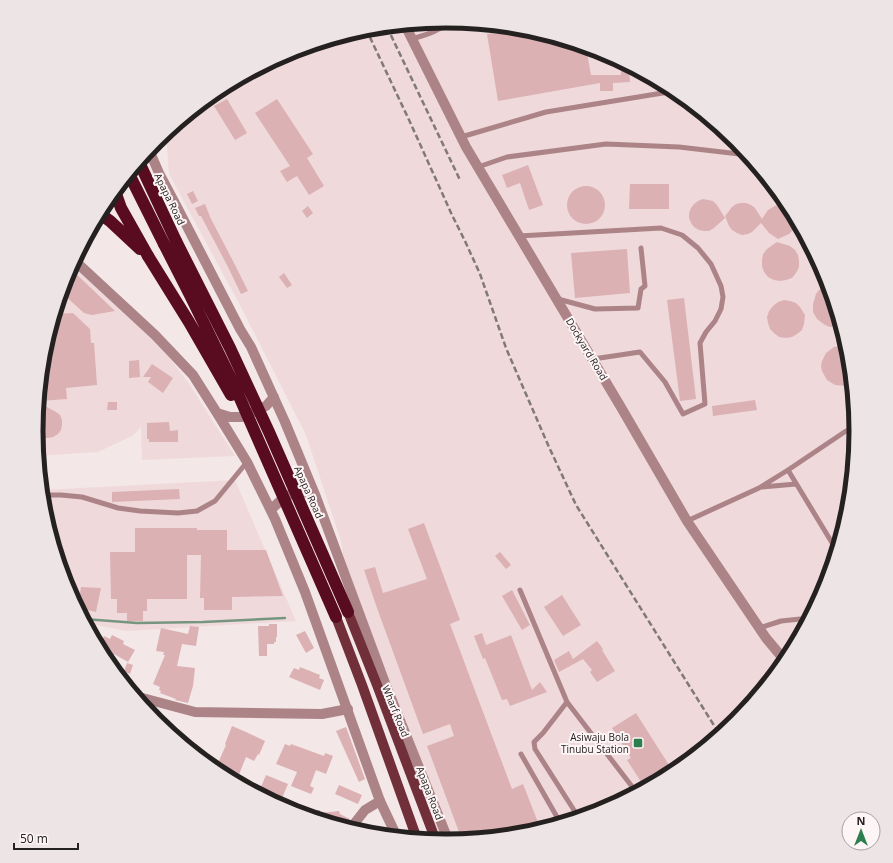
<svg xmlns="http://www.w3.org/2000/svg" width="893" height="863" viewBox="0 0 893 863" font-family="'Open Sans',sans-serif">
	<rect width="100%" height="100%" fill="#f4e7e7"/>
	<path fill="#efd9db" d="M447,21L527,29L604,52L675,90L737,141L788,204L826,275L849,352L857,432L849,512L826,589L788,660L737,722L674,773L603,811L526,834L446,842L438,841L355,630L341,541L306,435L241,307L169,174L166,133L219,90L290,52L367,29Z
		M72,265L157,342L188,382L235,456L142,460L141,427L132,436L98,452L38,456L36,431L44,351L67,274Z
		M235,480L296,621L126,631L86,623L67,588L44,511L42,490Z"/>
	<path fill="#c8dfce" d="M111,196L110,215L102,210L105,203Z"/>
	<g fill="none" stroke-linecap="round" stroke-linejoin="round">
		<path stroke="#779680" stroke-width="2.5" d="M84,619L137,623L203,622L285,618"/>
	</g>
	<path fill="#dbb1b4" d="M521,28L527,29L584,46L585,53H587L591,75H621V69H629L630,82L613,83V91H600V83L498,101L487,34Z
		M227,99L247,133L235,140L214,106Z
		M277,99L313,154L307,158L324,186L309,195L297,176L287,182L280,171L290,166L255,113Z
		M528,165L543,205L529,210L520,183L507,188L502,175Z
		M630,184H669V209H629Z
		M567 205a19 19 0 1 1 38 0a19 19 0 1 1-38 0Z
		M193,191L198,201L192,204L187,194Z
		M703,199L713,201L717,205L725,218L714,228L709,231H704L699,230L694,227L691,223L689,218V213L691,208L694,204L698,201Z
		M741,203H746L751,205L755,208L762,219L768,210L773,207L777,205H783L788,207L791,210L795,217V226L793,230L789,234L778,239L769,233L761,223L752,232L748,234L742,235L737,233L732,230L729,226L725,216L732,207L736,204Z
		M205,204L211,219L233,261L248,291L241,294L227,265L201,216H199L195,208Z
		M308,206L313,213L307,218L302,211Z
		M777,242L790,246L795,250L798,255L799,261V267L796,273L792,278L786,280L780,281L774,280L768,277L764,272L762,266V260L763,254L767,249Z
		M627,249L630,293L575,298L571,253Z
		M70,268L115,311L92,315L84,313L62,293L67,274Z
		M284,273L292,285L287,288L279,277Z
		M829,285L841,326L830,327L825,325L817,319L813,312V304L816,294L819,290Z
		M684,298L696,399L680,401L667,300Z
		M784,300L790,301L796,303L800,307L805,315L804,324L802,330L797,334L792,337L786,338L779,337L774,333L770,329L768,323L767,317L769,311L773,306L778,302Z
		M73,313L90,329L91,343H94L97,385L66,388L67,399L39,401L44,351L55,314Z
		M839,346L848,347L849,352L852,384L845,386L835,385L827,380L822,371L821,366L822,361L826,353L834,347Z
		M139,360L140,377L129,378V361Z
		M152,364L173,378L163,393L148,382L151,377H143Z
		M755,400L757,410L713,416L712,406Z
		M108,402H117V410H107Z
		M45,406L56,412L60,415L62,420V425L61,430L58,434L53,437L48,438H43L36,433L38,412Z
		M169,422L170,431L178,430V442H149V439H147V423Z
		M179,489L180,499L112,502V492Z
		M424,523L460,620L450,624L483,712L512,789L523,784L541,830L526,834L462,840L427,746L454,736L450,724L423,734L377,608L364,570L375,567L383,593L427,579L408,529Z
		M135,528H197V530H227V550H266L283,596L232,597V610H204V598H200L201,555H187V599H147V611H143V621H127V613H117V599H111L110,552H135Z
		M500,552L511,565L506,569L495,556Z
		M81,587L101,588L96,612L78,608Z
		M512,590L530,625L522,630L502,596Z
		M562,595L581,625L563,636L544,607Z
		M269,624H277V637H276V642H274V644H267V656H259L258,626H269Z
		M190,626L199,627L196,646L182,644L177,666L195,668L193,686L188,703L175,700L176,699L160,693L161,691L159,690L160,687L153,684L165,655H163L164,652L156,651L161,628L188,634Z
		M305,631L314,648L306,653L296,635Z
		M482,633L486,645L511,635L532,690L540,682L547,692L510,706L507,699L502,700L485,658L483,659L474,636Z
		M112,635L124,641L123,644L135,650L128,662L114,654L113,656L105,652L106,649L99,646L104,636L110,639Z
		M597,641L603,649L602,650L615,671L597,682L590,672L592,670L583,659L559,672L554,660L569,651L573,659Z
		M127,663L133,665L130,674L124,671Z
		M300,667L320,675L319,678L324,680L320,690L289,677L294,668L299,670Z
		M636,713L674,773L645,788L627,760L631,758L612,728Z
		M232,726L246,732L265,741L259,755L258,754L254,761L246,757L236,782L215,770L226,745L225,744Z
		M346,727L365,779L359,782L336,731Z
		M285,744L290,746L291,744L324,756L325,753L333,756L326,774L316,770L310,786L314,788L311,794L291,786L297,772L276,764Z
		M266,775L288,784L279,805L258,794Z
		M339,785L362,795L358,804L335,794Z
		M309,810H320V813L339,811L340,814L350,819L344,827L333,822V824L294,812Z"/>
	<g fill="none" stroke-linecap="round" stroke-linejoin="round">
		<path stroke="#ac8487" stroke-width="5" d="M412,39C425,35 440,31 450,21
			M461,137L546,112L675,91
			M478,167L507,157L606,144L679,147L748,155
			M519,236L661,228L682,235L698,248L711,264L721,286L723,297L721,309L715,321L706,332L700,343L705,404L683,414L665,382L640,352L593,359
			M558,299L595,309L638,308L641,289L645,286L641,248
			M788,470L837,551
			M762,487L796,484
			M42,495H61L82,497L118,508L140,511L178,513L197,511L215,501L247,462
			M687,521L759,488L788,470L846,431L857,427
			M520,590L567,702L637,793
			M759,628L781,621L810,618
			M567,702L543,733L534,742L535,749L579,818
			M521,754L561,824"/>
		<path stroke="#ac8487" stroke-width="10" d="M405,25L466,147L622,409L687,521L766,638L786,662
			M135,696L195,712L322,714L348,709
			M350,829L365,810L380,801"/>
		<path stroke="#ac8487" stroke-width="10" d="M149,150L159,173L177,207L240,329L251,347L285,422L316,497L385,683L449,842
			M75,261L155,335L193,375L217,413L247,462L275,519L305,592L380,801L397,837
			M217,413L230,417H242L266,406L274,397
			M271,510C280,500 293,488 307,493C310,493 314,495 316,497"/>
		<path stroke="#713039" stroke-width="10" d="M348,612L377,685L436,841
			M336,617L362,685L417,839"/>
		<path stroke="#590c1f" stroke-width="12" d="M139,162L176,241
			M129,174L164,244
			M115,191L121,208L148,256
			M100,214L110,221L140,249"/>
		<path stroke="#817979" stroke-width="2.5" stroke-dasharray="6 3" stroke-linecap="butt" d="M387,27L460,180
			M366,29L410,122L452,215L465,241L480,274L506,348L549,447L576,505L720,735"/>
		<path stroke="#590c1f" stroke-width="12" d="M176,241L230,348L269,432L348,612
			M164,244L190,295L235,387L336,617
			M148,256L189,322L231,395"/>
	</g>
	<rect fill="#2d7e4f" stroke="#fef5f6" stroke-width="1.5" x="633" y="738" width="10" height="10" rx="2"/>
	<g text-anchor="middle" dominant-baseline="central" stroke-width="4" stroke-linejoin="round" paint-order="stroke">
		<g font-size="10" fill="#252121" stroke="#fef5f6">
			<text transform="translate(170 199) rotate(64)">Apapa Road</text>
			<text transform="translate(587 349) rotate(59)">Dockyard Road</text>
			<text transform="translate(309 492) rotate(66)">Apapa Road</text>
			<text transform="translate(396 711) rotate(68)">Wharf Road</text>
			<text transform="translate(430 793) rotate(69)">Apapa Road</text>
		</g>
		<g font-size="10" fill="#252121" stroke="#fef5f6" text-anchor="end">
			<text x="629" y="737">Asiwaju Bola<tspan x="629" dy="12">Tinubu Station</tspan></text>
		</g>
	</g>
	<path d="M0 0H893V863H0ZM43 431a403 403 0 1 1 806 0a403 403 0 1 1-806 0Z" fill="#ede4e5" fill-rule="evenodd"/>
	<path fill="none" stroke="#252121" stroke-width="5" d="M43 431a403 403 0 1 1 806 0a403 403 0 1 1-806 0Z"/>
	<g transform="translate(861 831)"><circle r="19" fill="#fef5f6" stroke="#a7a0a1"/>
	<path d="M0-3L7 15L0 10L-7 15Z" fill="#2d7e4f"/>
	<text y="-6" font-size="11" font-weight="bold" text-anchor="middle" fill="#252121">N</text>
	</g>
	<path d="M14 843v6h64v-6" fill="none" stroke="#252121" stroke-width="2"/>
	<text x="20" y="843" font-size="12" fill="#252121" stroke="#fef5f6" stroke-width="3" paint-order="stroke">50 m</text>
</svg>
